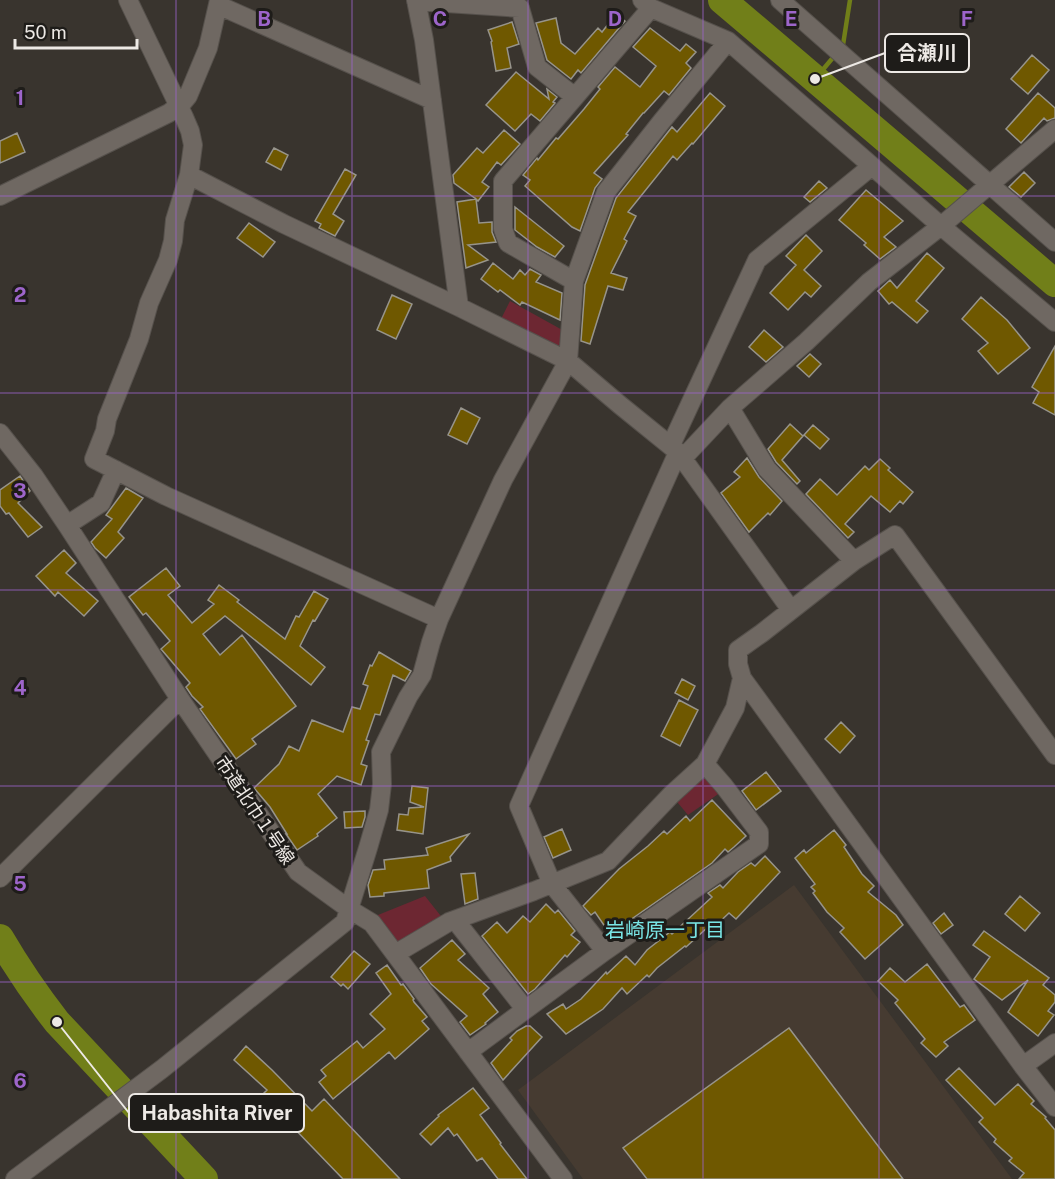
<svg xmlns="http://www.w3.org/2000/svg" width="1055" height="1179" viewBox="0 0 1055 1179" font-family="'Public Sans','Noto Sans JP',sans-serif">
	<rect width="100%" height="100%" fill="#39342e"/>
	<path fill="#463b31" d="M794,885L1012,1179H583L518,1090Z"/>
	<path fill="#6d2732" d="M510,301L566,332L562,355L499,323Z
		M704,770L724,790L688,815L673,797Z
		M425,896L444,920L396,946L373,917Z"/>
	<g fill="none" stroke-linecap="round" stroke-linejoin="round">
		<path stroke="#717f19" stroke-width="4.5" d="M841,47L843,45L850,0
			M815,79L836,54"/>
		<path stroke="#717f19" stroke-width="28" d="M722,0L1055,283
			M0,938C17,967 36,995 57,1022L204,1179"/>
	</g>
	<path fill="#6f5800" stroke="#97948b" stroke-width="1.5" d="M616,14L625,21L581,73L578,70L571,79L547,60L536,23L556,18L561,43L575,54L598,28L602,32Z
		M512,22L519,44L507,48L511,68L496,71L491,42L492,41L488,30Z
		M650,28L680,51L686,44L696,52L686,63L691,68L669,95L664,91L644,113H643L626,134L628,135L594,173L602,179L595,188L580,231L572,227L525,186L530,180L523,175L537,158L538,160L556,138L558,139L584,109L600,89L598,87L615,67L640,87L656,66L633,47Z
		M1032,55L1049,70L1028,94L1011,79Z
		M516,72L549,99L547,89L557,97L553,102L555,103L540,121L531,114L515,131L486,105Z
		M710,93L725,106L693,144L692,143L677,160L673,156L628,212L636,216L624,239L627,241L611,273L627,278L623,290L608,286L590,344L581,341L585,285L616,198L672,127L677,132Z
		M1038,93L1055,108V118L1047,121L1044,118L1021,143L1006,129Z
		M504,130L520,144L501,165L497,162L482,182L489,187L478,201L476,199L479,223L492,222V232L496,242L468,245L488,260L466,268L457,202L476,199L454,183L453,175L477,148L483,153Z
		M17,133L25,152L0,163V141Z
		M274,148L288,155L281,170L266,162Z
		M345,169L356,175L333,214L344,221L335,236L319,228L321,224L315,221Z
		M1024,172L1035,183L1021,197L1009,187Z
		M819,181L827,188L810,202L804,197Z
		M866,190L903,221L884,237L896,247L880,259L864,245L866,243L839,220Z
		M515,207L564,246L555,257L537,247L515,230Z
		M249,223L275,242L263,257L237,238Z
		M806,235L822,251L804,270L821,286L811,297L805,292L788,310L770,293L796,265L786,256Z
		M927,253L944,268L916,301L928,311L917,323L892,302L889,304L878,291L890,280L897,288Z
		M493,263L513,279L520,270L525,275L530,269L541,275L536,282L562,293L560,320L522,302L520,305L500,290L498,292L481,279Z
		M392,295L412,304L396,339L377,330Z
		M981,297L1007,320L1030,348L998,374L978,351L988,343L962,319Z
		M764,330L783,347L766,362L749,347Z
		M1055,346V415L1033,403L1039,392L1032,387Z
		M810,354L821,364L809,377L797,366Z
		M461,408L480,418L467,444L448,435Z
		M790,424L803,436L782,460L800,481L797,484L776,462L768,449Z
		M813,425L829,439L820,449L804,435Z
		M747,458L759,477L782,501L770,515L768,513L749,532L721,493L740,477L734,472Z
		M880,459L890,468L888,470L913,492L903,504L900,501L890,512L871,496L845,524L854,532L848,538L806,494L820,479L837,495L865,466L869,470Z
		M20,476L30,491L18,503L42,527L28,537L9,513L6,514L0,506V490Z
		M126,488L143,498L118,532L124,538L106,558L95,548L91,542L112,519L106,515Z
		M64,550L76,563L66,573L98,601L84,616L58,592L55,596L36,576Z
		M166,568L180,586L168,595L192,623L214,604L208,600L219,585L239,600L237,602L285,639L296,616L299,617L314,591L328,599L315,621L313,620L300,646L325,667L311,685L225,616L203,634L220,655L242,635L296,706L252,739L256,744L236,759L200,709L203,707L192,696L186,687L190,683L161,649L170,641L146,613L143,615L129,597Z
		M379,652L411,671L405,681L393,675L380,715L375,714L366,740L369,741L361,764L367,766L361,785L337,776L318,794L337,818L317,834L318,836L297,850L286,834H287L270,807L254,788L279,764L289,746L299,751L312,720L343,732L352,707L360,709L368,686L363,684L370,665L372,666Z
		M682,679L695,686L688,700L675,693Z
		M679,700L698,710L680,746L661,736Z
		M841,722L855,736L840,753L825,739Z
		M766,772L781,791L756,810L742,791Z
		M412,786L428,788L423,834L397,830L399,814L408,815L409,808L424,807L410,802Z
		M712,800L746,836L734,847L728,852L725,849L712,863L610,934L595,912L591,915L583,906L619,869L648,846L664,831L667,834L686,816L690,821Z
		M365,811V817L362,827L345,828L344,812Z
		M562,829L571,850L553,858L544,837Z
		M834,830L846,845L844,847L862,874L874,886L868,892L896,915L903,925L865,959L840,932L844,928L827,912L813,893L815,891L811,887L815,884L795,858L804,850L806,853Z
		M469,834L450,857L451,861L427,870L429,888L384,893V896L370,897L368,885L373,870L385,869L384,860L428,855L426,848Z
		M765,856L780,872L736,919L729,913L711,930L708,927L686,947L685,946L657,968L649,977L647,975L627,994L622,988L603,1009L566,1034L547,1014L563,1004L566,1009L581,999L606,972L607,974L626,956L635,965L647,950L670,932L672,934L712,897L708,893L720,885L723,888L738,872L751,863L755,866Z
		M475,873L478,899L465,904L461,874Z
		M1020,896L1040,913L1025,931L1005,914Z
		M546,904L555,913L558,910L575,931L571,935L580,942L567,957L565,955L535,989L528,994L482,936L497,922L507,933L523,916L530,922Z
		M944,913L953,925L941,934L933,923Z
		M984,931L1049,978L1043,985L1055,995V1002L1048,1011L1054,1015L1038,1036L1008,1012L1028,980L1002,1000L974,979L990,957L973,945Z
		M452,940L465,954L458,960L489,988L483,994L498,1012L485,1023L486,1024L470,1035L460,1022L467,1016L431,984L420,968Z
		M354,951L370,964L348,989L343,984L341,986L331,977Z
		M927,964L960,1007L964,1005L975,1020L944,1042L948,1046L936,1057L921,1043L925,1039L895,1003L898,1000L878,981L890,968L905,982Z
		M387,965L401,985L403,984L414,999L413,1000L414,1002L427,1017L422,1021L429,1029L395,1059L389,1052L333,1099L319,1082L326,1076L321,1070L357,1041L363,1048L385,1029L370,1014L391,994L376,973Z
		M526,1026H530L542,1037L503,1080L491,1063L512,1040L510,1038L517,1031Z
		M789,1028L903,1179H647L623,1148Z
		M246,1046L272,1070L312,1111L324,1099L400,1179H343L262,1095L267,1090L234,1060Z
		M959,1068L995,1105L1018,1084L1034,1101L1031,1104L1046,1117L1045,1118L1055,1130V1179H1019L1024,1173L1009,1161L1012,1158L994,1142L996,1139L979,1122L983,1118L946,1080Z
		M473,1088L489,1108L480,1115L501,1143L500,1144L527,1179H498L482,1158L477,1161L457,1134L454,1136L448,1128L431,1145L420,1134L439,1116L438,1115Z"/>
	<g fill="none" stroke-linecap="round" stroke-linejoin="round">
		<g stroke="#56514c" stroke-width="20">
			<path id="street" d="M128,0L184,117L190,131L193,145L189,175L175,220L173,241L168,260L149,303L139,339L107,419L105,431L94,459L166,496L439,619
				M416,0L424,40L459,307
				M642,0L651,8L728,41L941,226L1055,322
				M780,0L1055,242
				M416,1L520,8L537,67L575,97
				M218,5L432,100
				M189,175L284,224L459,307L568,361L620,405L678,452L791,610
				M0,196L169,113L183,102L188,96L208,48L219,0
				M574,281L508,243L503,229V181L651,8
				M0,433L34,476L67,525L180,699L298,872L349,909L372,923L563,1179
				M671,445L757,260L872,166
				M683,458L730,408
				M67,525L101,503L116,470
				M854,561L767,469L730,408L806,342L869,282L941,226L1055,129
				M1055,755L895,535L854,561L762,633L738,650V664L742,678L1023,1066L1055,1107
				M0,878L180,699
				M455,920L525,1009
				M605,951L552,884L519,806L678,452
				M395,954L449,922L534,891L608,861L671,795L705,764L735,708L742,678
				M468,1052L605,951L759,844V832L724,786L705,764
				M1023,1066L1055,1043
				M15,1179L162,1069L345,922L368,848L379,810L382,784L381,752L408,697L422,675L431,642L439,619L503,480L568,361L574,281L606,192L662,121L728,41"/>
		</g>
		<use href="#street" stroke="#6f6862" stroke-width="18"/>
	</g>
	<path fill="none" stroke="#9d65ca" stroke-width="1.5" stroke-opacity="0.55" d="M176,0V1179M352,0V1179M528,0V1179M703,0V1179M879,0V1179M0,196H1055M0,393H1055M0,590H1055M0,786H1055M0,982H1055"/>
	<g text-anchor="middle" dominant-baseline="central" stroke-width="6" stroke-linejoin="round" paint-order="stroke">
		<g font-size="18" fill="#ede9e5" stroke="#1e1c19">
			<text transform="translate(255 810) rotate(56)">市道北巾１号線</text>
		</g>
		<g font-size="20" fill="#79e5e5" stroke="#1e1c19">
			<text x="665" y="930">岩崎原一丁目</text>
		</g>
	</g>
	<g font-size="20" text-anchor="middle" font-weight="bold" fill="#9d65ca" stroke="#1e1c19" stroke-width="6" stroke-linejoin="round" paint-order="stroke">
		<text x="264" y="26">B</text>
		<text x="440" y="26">C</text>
		<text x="615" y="26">D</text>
		<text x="791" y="26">E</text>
		<text x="967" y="26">F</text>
		<text x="20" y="105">1</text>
		<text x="20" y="302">2</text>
		<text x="20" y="498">3</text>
		<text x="20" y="695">4</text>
		<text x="20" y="891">5</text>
		<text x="20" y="1088">6</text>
	</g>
	<path fill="none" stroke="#ede9e5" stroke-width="2" d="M815 79L885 53M57 1022L129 1113"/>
	<g fill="#ede9e5" stroke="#1e1c19" stroke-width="2">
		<circle cx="815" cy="79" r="6"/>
		<circle cx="57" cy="1022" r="6"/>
	</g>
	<g fill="#1e1c19" stroke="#ede9e5" stroke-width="2">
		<rect x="885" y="34" width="84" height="38" rx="6"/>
		<rect x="129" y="1094" width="175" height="38" rx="6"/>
	</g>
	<g font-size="20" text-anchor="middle" font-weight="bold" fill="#ede9e5">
		<text x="927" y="60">合瀬川</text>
		<text x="217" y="1120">Habashita River</text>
	</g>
	<path d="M15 39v9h122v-9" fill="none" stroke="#ede9e5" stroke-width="3"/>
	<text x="24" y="39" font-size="18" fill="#ede9e5" stroke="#1e1c19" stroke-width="4.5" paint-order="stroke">50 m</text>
</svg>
